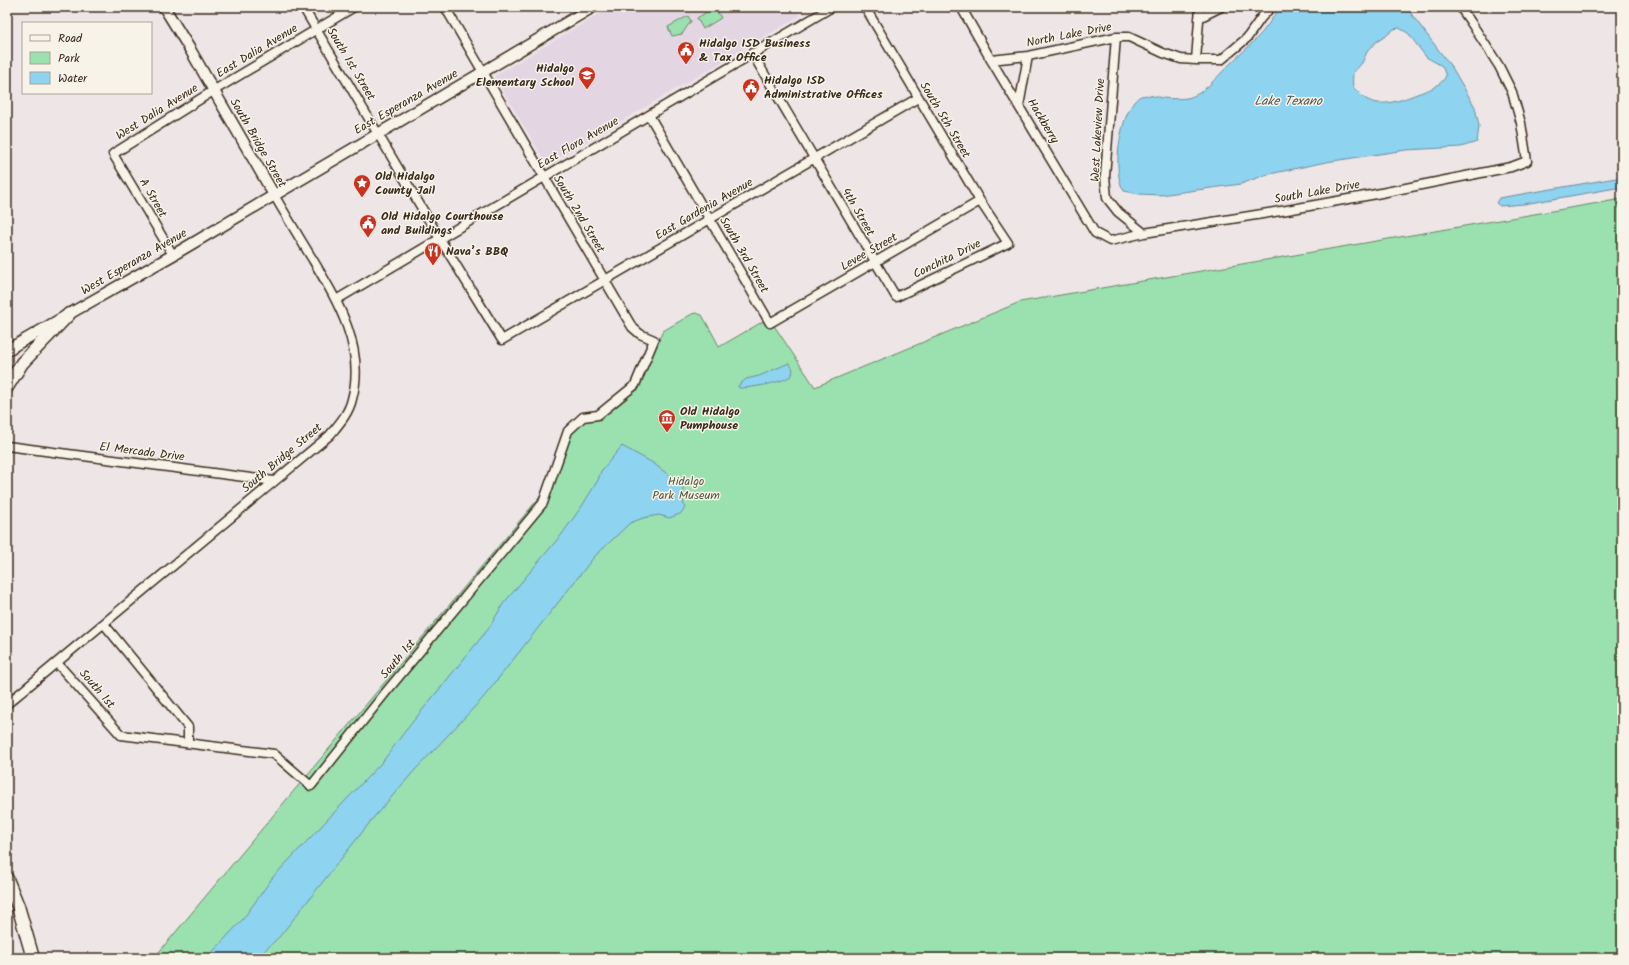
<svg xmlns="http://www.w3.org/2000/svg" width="1629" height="965" viewBox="0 0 1629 965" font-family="Kalam,sans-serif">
	<rect width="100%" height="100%" fill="#eee5e6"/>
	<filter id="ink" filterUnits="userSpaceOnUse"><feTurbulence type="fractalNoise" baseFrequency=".025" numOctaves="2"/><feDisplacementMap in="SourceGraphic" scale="8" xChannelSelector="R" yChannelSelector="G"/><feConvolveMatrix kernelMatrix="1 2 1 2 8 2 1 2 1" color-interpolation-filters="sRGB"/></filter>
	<g filter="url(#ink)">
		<path fill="#e4d5e3" d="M611,7H794L800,16L547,165L494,76Z"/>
		<path fill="#9ae1af" stroke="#6a8666" d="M715,7L721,18L703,29L697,18Z
			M688,16L691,21L682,34L672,36L668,27Z
			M1622,199V958H154L543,493L578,417C588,410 591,413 602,409C615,404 627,397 639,389V382L663,331L692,314L696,313L702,315L716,340L719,347L769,318L815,387L1020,302Z"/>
		<path fill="#8ed3f0" stroke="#6d8f9c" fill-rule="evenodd" d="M1279,7H1406L1453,69L1475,107L1479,126L1477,142L1461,147L1406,150L1326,162L1265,175L1241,184L1160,195L1139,194L1124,191C1111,172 1120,111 1139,97C1146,93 1156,97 1163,98C1170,99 1180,99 1187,98C1204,95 1220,73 1232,62C1240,54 1249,47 1256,39C1265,30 1273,18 1279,7ZM1399,28L1408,33L1426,57L1442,66L1446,76C1440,87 1428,90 1417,94C1399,101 1375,111 1359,93C1357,91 1354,89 1353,86C1352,82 1353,77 1353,73L1362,63L1367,52L1376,42L1386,36L1394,29Z
			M1622,177V187L1524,204L1500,206L1496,203L1499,198Z
			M789,363L793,369L792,375C783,383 751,388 739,388L738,386L746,379L759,376Z
			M622,446L653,463L683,486V501L685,508L680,514L669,518L659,515L643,518L630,523L594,557L483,698L415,770L375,816L280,936L257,958H207L243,919L273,877L383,761L406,730L489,628L503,604L562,534L582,506L598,480L601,471Z"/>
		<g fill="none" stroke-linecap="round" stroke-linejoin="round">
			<g stroke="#3b2a1e" stroke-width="11">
				<path id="minor" d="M303,7L440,239L502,340L918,98
					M961,7L991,60L1095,233L1110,241L1144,233L1287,210L1371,195L1511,167L1527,161L1521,123L1512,92L1499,66L1470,21L1460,7
					M1200,7L1196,60H1221L1247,38L1261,18L1271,7
					M1199,18L1221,7
					M1116,37L1105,176L1107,198L1118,212L1144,233
					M752,53L896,297L1008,243L980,201L865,7
					M991,60L1028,56L1116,37H1129L1163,53L1181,59L1196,60
					M1019,106L1028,56
					M649,115L770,323L980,201
					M173,255L113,154L213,91L354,7
					M336,300L832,7
					M7,446L274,481
					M104,624L188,727V743
					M57,663L121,735L274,754L311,786L386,692L543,503L568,431L583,417L598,415L635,385L654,340L640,334L632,327L445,7
					M7,704L330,435C339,424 349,413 352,399C366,349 338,302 313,260C300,239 287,217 274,195"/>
			</g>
			<g stroke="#3b2a1e" stroke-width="13">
				<path id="tertiary" d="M164,7L191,51L274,195
					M7,350L69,314L173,255L593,7"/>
			</g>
			<g stroke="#3b2a1e" stroke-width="15">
				<path id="primary" d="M7,348H11
					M7,387L22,363L69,314
					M7,879L18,906L33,958"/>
			</g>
			<use href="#minor" stroke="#f7f3e8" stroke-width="8"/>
			<use href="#tertiary" stroke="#f7f3e8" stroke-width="10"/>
			<use href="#primary" stroke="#f7f3e8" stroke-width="12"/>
		</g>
	</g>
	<defs>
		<g id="civic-pin" transform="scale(0.9)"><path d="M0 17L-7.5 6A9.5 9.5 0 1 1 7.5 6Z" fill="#c8321e" stroke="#f7f3e8"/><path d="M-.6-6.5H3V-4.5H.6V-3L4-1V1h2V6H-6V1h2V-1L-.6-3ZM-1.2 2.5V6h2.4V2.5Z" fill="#fff"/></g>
		<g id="school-pin" transform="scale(0.9)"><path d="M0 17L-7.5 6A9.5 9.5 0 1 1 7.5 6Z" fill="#c8321e" stroke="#f7f3e8"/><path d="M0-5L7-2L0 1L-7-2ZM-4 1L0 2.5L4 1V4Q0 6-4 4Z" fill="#fff"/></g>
		<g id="sight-pin" transform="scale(0.9)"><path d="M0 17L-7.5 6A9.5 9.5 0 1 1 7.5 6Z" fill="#c8321e" stroke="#f7f3e8"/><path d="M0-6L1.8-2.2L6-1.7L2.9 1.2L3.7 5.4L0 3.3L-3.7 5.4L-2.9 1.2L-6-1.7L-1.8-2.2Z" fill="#fff"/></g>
		<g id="restaurant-pin" transform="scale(0.9)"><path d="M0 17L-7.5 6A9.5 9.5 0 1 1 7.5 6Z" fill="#c8321e" stroke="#f7f3e8"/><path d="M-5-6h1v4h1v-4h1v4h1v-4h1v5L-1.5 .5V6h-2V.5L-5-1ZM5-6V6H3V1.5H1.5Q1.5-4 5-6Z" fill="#fff"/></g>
		<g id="museum-pin" transform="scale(0.9)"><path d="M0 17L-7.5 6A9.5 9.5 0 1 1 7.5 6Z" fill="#c8321e" stroke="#f7f3e8"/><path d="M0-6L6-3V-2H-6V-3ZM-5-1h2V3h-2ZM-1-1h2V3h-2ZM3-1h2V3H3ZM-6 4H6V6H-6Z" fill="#fff"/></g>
	</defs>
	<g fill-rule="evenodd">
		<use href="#civic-pin" x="686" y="50"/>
		<use href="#school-pin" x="587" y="75"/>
		<use href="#civic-pin" x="751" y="87"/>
		<use href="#sight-pin" x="362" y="183"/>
		<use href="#civic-pin" x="368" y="223"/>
		<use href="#restaurant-pin" x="433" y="251"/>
		<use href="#museum-pin" x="667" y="418"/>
	</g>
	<g text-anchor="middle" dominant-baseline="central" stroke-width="3" stroke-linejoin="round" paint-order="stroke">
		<g font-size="12" fill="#3b2a1e" stroke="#f7f3e8">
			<text transform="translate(1069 35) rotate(-11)">North Lake Drive</text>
			<text transform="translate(257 51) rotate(-31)">East Dalia Avenue</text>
			<text transform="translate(351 64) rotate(59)">South 1st Street</text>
			<text transform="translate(406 102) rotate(-30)">East Esperanza Avenue</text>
			<text transform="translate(157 112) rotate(-32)">West Dalia Avenue</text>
			<text transform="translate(945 120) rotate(59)">South 5th Street</text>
			<text transform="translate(1043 121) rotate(59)">Hackberry</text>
			<text transform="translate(1098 130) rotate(-87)">West Lakeview Drive</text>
			<text transform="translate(258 143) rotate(60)">South Bridge Street</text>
			<text transform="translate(578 143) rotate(-30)">East Flora Avenue</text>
			<text transform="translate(1317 192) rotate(-10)">South Lake Drive</text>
			<text transform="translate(153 198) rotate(60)">A Street</text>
			<text transform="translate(704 209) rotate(-30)">East Gardenia Avenue</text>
			<text transform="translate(858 212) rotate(60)">4th Street</text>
			<text transform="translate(579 214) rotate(59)">South 2nd Street</text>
			<text transform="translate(869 252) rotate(-30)">Levee Street</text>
			<text transform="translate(744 255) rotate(60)">South 3rd Street</text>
			<text transform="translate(947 259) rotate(-26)">Conchita Drive</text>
			<text transform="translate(134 262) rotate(-30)">West Esperanza Avenue</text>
			<text transform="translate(142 452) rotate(7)">El Mercado Drive</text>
			<text transform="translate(282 458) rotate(-40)">South Bridge Street</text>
			<text transform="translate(398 659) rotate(-50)">South 1st</text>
			<text transform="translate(97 689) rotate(49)">South 1st</text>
		</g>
		<g font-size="12" font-weight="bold" fill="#3b2a1e" stroke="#f7f3e8" text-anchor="start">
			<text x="699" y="43">Hidalgo ISD Business<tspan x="699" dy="14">&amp; Tax Office</tspan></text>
			<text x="574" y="68" text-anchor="end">Hidalgo<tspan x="574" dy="14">Elementary School</tspan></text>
			<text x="764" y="80">Hidalgo ISD<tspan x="764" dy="14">Administrative Offices</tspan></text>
			<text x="375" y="176">Old Hidalgo<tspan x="375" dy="14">County Jail</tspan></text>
			<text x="381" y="216">Old Hidalgo Courthouse<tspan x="381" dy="14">and Buildings</tspan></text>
			<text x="446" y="251">Nava’s BBQ</text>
			<text x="680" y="411">Old Hidalgo<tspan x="680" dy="14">Pumphouse</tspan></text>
		</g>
		<g font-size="12" fill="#535842" stroke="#f7f3e8">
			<text x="686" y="481">Hidalgo<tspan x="686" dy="14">Park Museum</tspan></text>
		</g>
		<g font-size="13" font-style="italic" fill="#505452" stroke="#f7f3e8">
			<text x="1288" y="101">Lake Texano</text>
		</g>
	</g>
	<rect width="1629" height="965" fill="none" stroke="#f7f3e8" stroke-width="24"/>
	<rect x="12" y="12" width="1605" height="941" fill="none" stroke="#3b2a1e" stroke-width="1.5" filter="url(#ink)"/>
	<rect x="22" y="22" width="130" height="72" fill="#f7f3e8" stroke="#aca397"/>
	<rect x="30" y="35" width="20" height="6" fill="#f7f3e8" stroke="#aca397"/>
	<text x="58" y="42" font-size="12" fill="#3b2a1e">Road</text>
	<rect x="30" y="52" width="20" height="12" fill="#9ae1af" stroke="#aca397"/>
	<text x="58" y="62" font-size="12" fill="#3b2a1e">Park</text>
	<rect x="30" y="72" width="20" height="12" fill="#8ed3f0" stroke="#aca397"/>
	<text x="58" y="82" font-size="12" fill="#3b2a1e">Water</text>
</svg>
